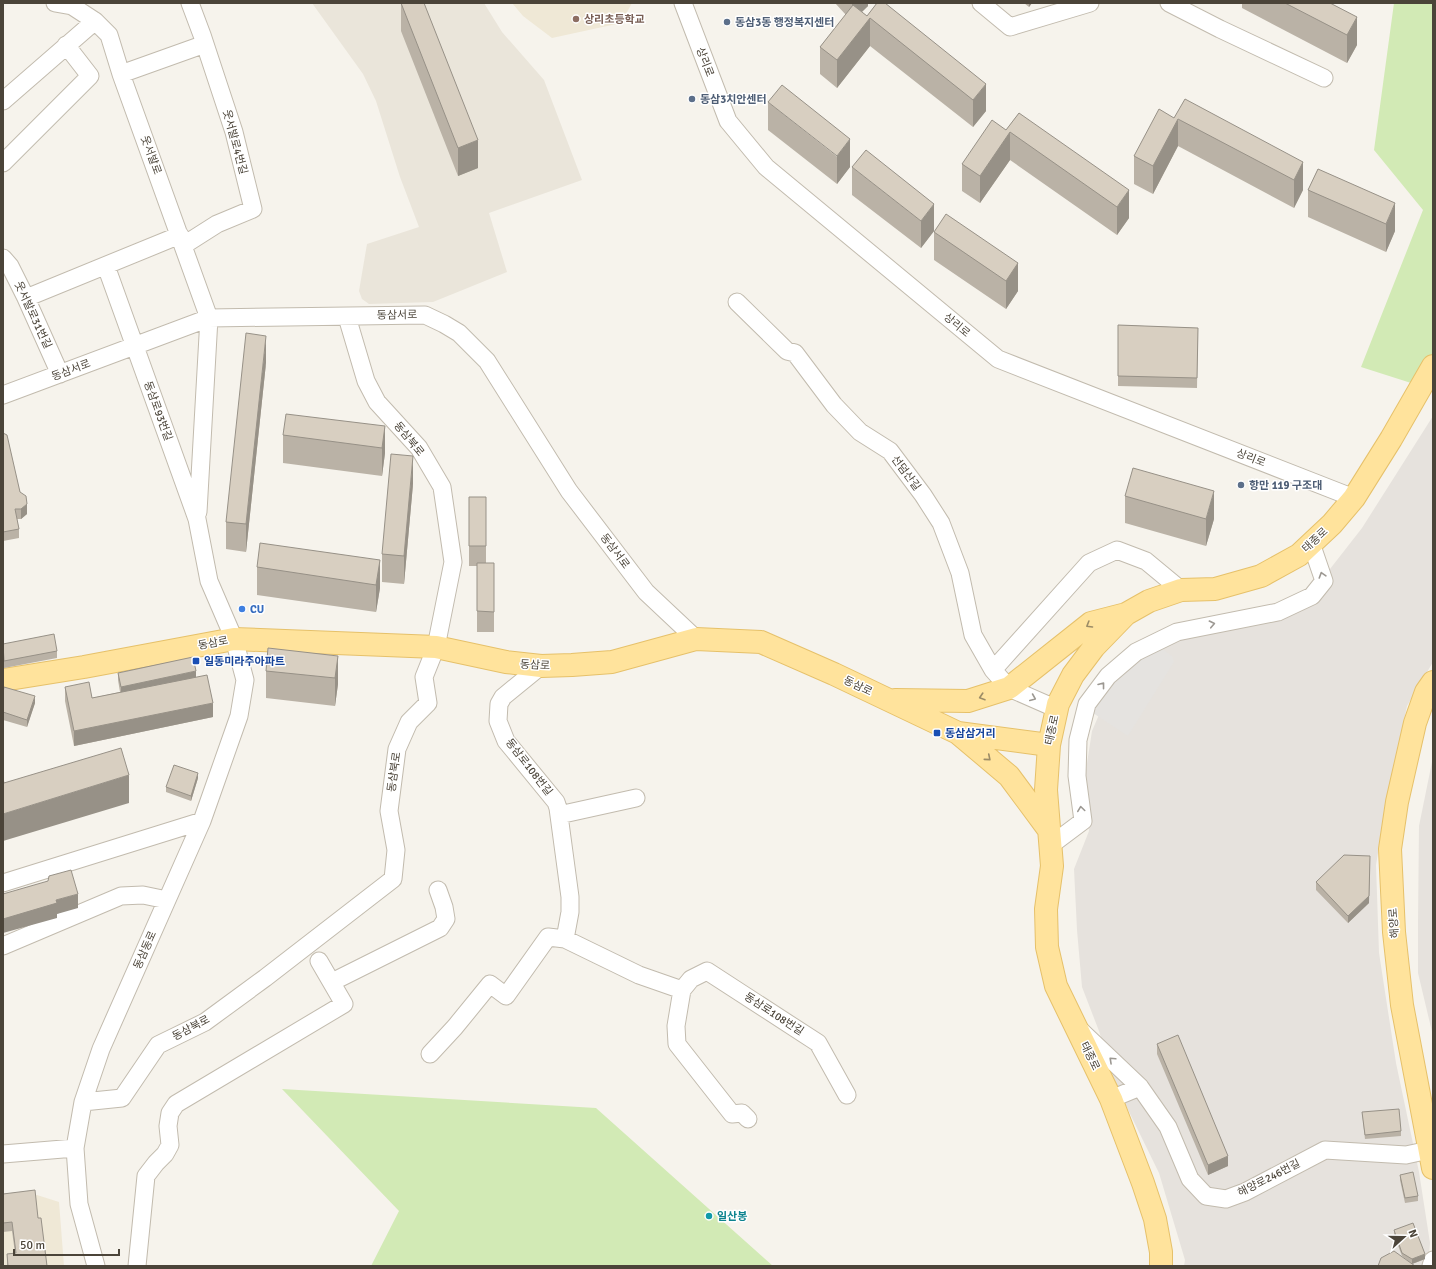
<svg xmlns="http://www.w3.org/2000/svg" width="1436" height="1269" viewBox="0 0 1436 1269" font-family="Signika,'Noto Sans KR',sans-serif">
	<rect width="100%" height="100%" fill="#f6f3ec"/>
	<path fill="#eae5da" d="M312,3H484L502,32L544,80L582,180L489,213L507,272L433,302L369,304L362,299L359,291L367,244L419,227L400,177L376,101L363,74Z"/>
	<path fill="#e6e2dd" d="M1433,416V662L1407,706L1386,804L1376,865L1379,953L1396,1063L1419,1172L1430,1243L1428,1266H1184L1185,1260L1159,1173L1114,1081L1099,1031L1082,987L1077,930L1074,869L1089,831L1085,776L1092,731L1107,696L1128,669L1176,640L1298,610L1362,528Z
		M1433,757V1036L1418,973V922L1419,826Z"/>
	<path fill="#efe8d6" d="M512,3H632L621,23L552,38L523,16Z
		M37,1195L59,1202L64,1266H3V1199Z"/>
	<path fill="#d2eab5" d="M1394,3H1433V390L1361,367L1423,210L1374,150Z
		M282,1089L596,1108L773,1266H371L399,1211Z"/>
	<path fill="#e5e3e0" d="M1157,645L1172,656L1174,662L1128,736L1093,713L1097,704L1105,693L1125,669Z"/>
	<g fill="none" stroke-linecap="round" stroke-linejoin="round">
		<g stroke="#c2bbae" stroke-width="19">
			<path id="minor" d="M55,3L72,6L95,21L109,35L121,74L209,318L198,512
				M683,3L728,121L766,167L998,359L1354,498
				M981,3L1010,27L1090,3
				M1169,3L1220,29L1324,78
				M121,74L205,44
				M3,101L95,21
				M3,163L90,76L66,45
				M184,245L217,224L253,209L234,132L202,35L190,3
				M3,258L10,266L26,298L60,374
				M26,298L180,235
				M737,302L787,351L795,353L834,405L860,432L890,451L923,495L941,523L960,573L973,635L993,670L1009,688L1057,709
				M3,395L209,318L425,315L444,324L459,333L487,361L569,491L646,592L696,639
				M993,670L1089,563L1117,550L1146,561L1181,590
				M559,815L636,798
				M1051,845L1083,821L1077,776L1078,740L1087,704L1108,676L1136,652L1177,632L1278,612L1312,596L1324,581L1311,543
				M3,883L202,821
				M565,939L639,975L682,990
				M3,946L121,896L143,895L167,900
				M332,982L440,928L446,919L444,907L438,890
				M1081,1031L1140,1087L1168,1127L1190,1179L1206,1196L1226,1199L1245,1192L1325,1150L1406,1155L1429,1150
				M430,1054L455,1027L490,984L506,996L548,937L565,939L570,912V897L558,808L556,802L506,741L498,721L499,704L503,697L541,666
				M1111,1099L1140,1087
				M83,1102L122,1098L158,1045L205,1022L265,978L393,879L396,850L389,811L397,749L409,722L428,703L424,677L436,647L453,562L442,487L419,448L377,402L366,381L347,317
				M748,1119L742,1113L732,1114L677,1044L676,1026L682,990L691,979L707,971L818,1043L847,1095
				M3,1154L75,1148
				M96,1266L79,1204L75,1148L83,1102L101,1049L202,821L239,716L245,680L234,639L209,581L197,519L106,266
				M137,1266L146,1176L156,1163L165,1154L170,1145L168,1126L170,1113L176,1104L344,1004L319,961
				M1431,1266L1433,1260"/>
		</g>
		<g stroke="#e6c16a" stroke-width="24">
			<path id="major" d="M3,680L84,667L234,639L436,647L506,662L541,666L572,665L612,662L696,639L761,642L834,674L958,733L1049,745
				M1433,682L1426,692L1415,723L1397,802L1390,849L1394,932L1402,1005L1433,1168
				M895,700L968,701L1009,688L1091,623L1126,614
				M958,733L1009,776L1049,830
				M1161,1266V1252L1155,1219L1143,1183L1111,1099L1056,986L1047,947L1046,909L1052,866L1046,790L1049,745L1058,704L1073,675L1094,647L1126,614L1149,601L1181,590L1215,589L1261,576L1299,555L1332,524L1354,498L1391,439L1433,366"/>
		</g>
		<use href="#minor" stroke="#fff" stroke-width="17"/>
		<use href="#major" stroke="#ffe39c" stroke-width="22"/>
	</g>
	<path fill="#bab2a6" d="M401,3L478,168L458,176L401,31Z
		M835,3H868V6L862,12L867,16L877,3L986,111L973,127L870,46L837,88L820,74V47L846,15Z
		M1024,3H1032L1029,7Z
		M1242,3H1330L1357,45L1347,63L1242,8Z
		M768,102L850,167L837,184L768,130Z
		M1019,113L1129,218L1117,235L1010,160L980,203L962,191V164L1006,130Z
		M1174,118L1303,162V190L1294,208L1178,146L1153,194L1134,184V156Z
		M852,167L934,231L921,248L852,195Z
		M1318,169L1395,231L1386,252L1308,217V190Z
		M934,232L1018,263V291L1006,309L934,260Z
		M1118,325L1198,328L1197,388L1118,386Z
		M266,363L246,552L226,549V522Z
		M385,426V453L382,476L283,463V435Z
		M3,433L20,492L27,514L21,519H17L19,529V538L3,541Z
		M413,484L404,584L382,582V554Z
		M1125,496L1214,519L1206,546L1125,523Z
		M469,497H486V563H494V632H477V566H469Z
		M380,560V588L376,612L257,595V567Z
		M3,644L57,651V658L4,668L3,665Z
		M338,656V684L335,706L266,698V671Z
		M118,673L196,677L213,717L74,746L65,701V687L92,698L120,692L118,680Z
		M3,693L35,703L27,727L3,720Z
		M198,778L191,801L166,792V787Z
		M1316,882L1369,903L1348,923L1316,890Z
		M1157,1044L1228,1166L1208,1175L1157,1054Z
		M1362,1112L1401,1131V1136L1365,1139Z
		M1400,1175L1418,1196V1201L1405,1203L1400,1180Z
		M3,1194L38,1218L47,1266H7V1254L15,1253L12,1231L3,1232Z
		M1394,1230L1425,1259L1412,1264L1402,1256L1394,1235Z"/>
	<path fill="#979187" d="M852,3H868V6L852,21Z
		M1029,3H1032L1029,7Z
		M1357,17V45L1347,63V35Z
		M870,18V46L837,88V60Z
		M986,84V111L973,127V100Z
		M1178,119V146L1153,194V166Z
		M1010,132V160L980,203V176Z
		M850,139V167L837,184V156Z
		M478,140V168L458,176V148Z
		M1303,162V190L1294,208V180Z
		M1129,190V218L1117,235V207Z
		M1395,203V231L1386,252V224Z
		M934,204V231L921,248V221Z
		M1018,263V291L1006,309V281Z
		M266,336V363L246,552V524Z
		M385,426V453L382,476V448Z
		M413,456V484L404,584V556Z
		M1214,491V519L1206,546V519Z
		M27,504V514L21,519V509Z
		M380,560V588L376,612V585Z
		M338,656V684L335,706V678Z
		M196,671V678L121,694V687Z
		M35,696V703L27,727V720Z
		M213,703V717L74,746V731Z
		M198,773V778L191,801V796Z
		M129,775V803L3,841V814Z
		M1370,856L1369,903L1348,923V916Z
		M78,894V908L57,914V918L3,933V919L56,900Z
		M1228,1156V1166L1208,1175V1165Z
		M1425,1254V1259L1412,1264V1259Z"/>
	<path fill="#d8cfc1" stroke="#979187" d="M401,3H424L478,140L458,148Z
		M877,3H885L986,84L973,100L870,18L837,60L820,47L853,5L867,16Z
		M1285,3H1330L1357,17L1347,35Z
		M782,85L850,139L837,156L768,102Z
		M1185,99L1303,162L1294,180L1178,119L1153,166L1134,156L1159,109L1174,118Z
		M1019,113L1129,190L1117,207L1010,132L980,176L962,164L992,120L1006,130Z
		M866,150L934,204L921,221L852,167Z
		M1318,169L1395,203L1386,224L1308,190Z
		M946,214L1018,263L1006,281L934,232Z
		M1118,325L1198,328L1197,378L1118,376Z
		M246,333L266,336L246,524L226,522Z
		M286,414L385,426L382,448L283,435Z
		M3,433L7,435L20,492L26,496L27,504L21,509H15L19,529L3,532Z
		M391,454L413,456L404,556L382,554Z
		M1133,468L1214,491L1206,519L1125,496Z
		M469,497H486V546H469Z
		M260,543L380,560L376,585L257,567Z
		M477,563H494V612L477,611Z
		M54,634L57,651L4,661L3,644Z
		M268,648L338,656L335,678L266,671Z
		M193,657L196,671L121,687L118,673Z
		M207,675L213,703L74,731L65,687L89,682L92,698Z
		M4,687L35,696L27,720L3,712V693Z
		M121,748L129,775L3,814V779L4,783Z
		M174,765L198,773L191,796L166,787Z
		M1344,855L1370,856L1369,896L1348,916L1316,882Z
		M71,870L78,894L56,900L57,903L3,919V894L48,881L49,876Z
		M1178,1035L1228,1156L1208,1165L1157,1044Z
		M1399,1109L1401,1131L1365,1135L1362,1112Z
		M1413,1172L1418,1196L1405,1198L1400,1175Z
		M35,1190L38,1218H41L47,1266H8L7,1254L16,1253L12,1222L3,1223V1194Z
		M1413,1223L1425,1254L1412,1259L1402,1253L1394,1230Z
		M1394,1251L1415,1266H1378L1381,1258Z"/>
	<defs><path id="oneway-chevron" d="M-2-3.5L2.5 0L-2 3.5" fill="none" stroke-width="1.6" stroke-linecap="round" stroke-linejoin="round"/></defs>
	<g stroke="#9c9892">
		<use href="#oneway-chevron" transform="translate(1322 575) rotate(-107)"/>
		<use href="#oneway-chevron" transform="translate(1212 624) rotate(-12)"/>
		<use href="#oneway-chevron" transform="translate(1102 685) rotate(-52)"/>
		<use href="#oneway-chevron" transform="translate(1033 698) rotate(23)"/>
		<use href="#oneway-chevron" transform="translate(1081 809) rotate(-98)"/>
		<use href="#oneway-chevron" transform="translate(1112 1060) rotate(-137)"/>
	</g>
	<g stroke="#9c8c66">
		<use href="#oneway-chevron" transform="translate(1089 625) rotate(149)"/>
		<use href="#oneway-chevron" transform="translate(982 697) rotate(162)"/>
		<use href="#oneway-chevron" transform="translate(988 758) rotate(40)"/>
	</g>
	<circle fill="#8d6e63" stroke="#fff" stroke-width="1.5" cx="576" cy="19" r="4"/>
	<g fill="#5c6f8a" stroke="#fff" stroke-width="1.5">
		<circle cx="727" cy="22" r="4"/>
		<circle cx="692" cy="99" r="4"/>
		<circle cx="1241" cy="485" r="4"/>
	</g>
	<circle fill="#3f7fe0" stroke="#fff" stroke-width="1.5" cx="242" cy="609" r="4"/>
	<g fill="#1a4fb4" stroke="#fff" stroke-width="1.5">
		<rect x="192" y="657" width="8" height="8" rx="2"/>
		<rect x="933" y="729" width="8" height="8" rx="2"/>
	</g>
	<circle fill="#0f9aa8" stroke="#fff" stroke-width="1.5" cx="709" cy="1216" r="4"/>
	<g text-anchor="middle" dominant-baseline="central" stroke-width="3" stroke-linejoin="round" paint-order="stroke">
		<g font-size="11" font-weight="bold" fill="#785e54" stroke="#fff" text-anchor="start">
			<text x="584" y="19">상리초등학교</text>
		</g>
		<g font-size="11" font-weight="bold" fill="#4e5e75" stroke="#fff" text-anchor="start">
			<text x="735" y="22">동삼3동 행정복지센터</text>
			<text x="700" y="99">동삼3치안센터</text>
			<text x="1249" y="485">항만 119 구조대</text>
		</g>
		<g font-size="11" fill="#4b4439" stroke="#fff">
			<text transform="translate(705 62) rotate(69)">상리로</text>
			<text transform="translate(235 142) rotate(75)">웃서발로4번길</text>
			<text transform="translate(151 155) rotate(70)">웃서발로</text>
			<text transform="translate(33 315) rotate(65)">웃서발로31번길</text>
			<text transform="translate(397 315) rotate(-1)">동삼서로</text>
			<text transform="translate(957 325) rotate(40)">상리로</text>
			<text transform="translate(71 370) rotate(-21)">동삼서로</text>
			<text transform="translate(158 411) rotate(70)">동삼로93번길</text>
			<text transform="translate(409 439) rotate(51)">동삼북로</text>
			<text transform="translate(1251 458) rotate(21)">상리로</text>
			<text transform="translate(906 473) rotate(53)">선덤산길</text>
			<text transform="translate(1315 540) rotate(-43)">태종로</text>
			<text transform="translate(615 551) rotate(53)">동삼서로</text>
			<text transform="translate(213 643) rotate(-11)">동삼로</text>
			<text transform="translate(535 665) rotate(3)">동삼로</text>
			<text transform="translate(858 686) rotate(26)">동삼로</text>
			<text transform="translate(1052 730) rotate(-78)">태종로</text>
			<text transform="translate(529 767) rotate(52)">동삼로108번길</text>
			<text transform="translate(394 772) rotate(-82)">동삼북로</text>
			<text transform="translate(1394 923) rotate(-94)">해양로</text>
			<text transform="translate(145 950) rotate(-66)">동삼동로</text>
			<text transform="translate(774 1014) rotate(33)">동삼로108번길</text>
			<text transform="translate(191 1028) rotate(-28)">동삼북로</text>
			<text transform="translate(1090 1056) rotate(64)">태종로</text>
			<text transform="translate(1269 1178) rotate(-27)">해양로246번길</text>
		</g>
		<g font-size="11" font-weight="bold" fill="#366cbe" stroke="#fff" text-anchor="start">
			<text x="250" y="609">CU</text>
		</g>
		<g font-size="11" font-weight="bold" fill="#164399" stroke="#fff" text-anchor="start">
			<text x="204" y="661">일동미라주아파트</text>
			<text x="945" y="733">동삼삼거리</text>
		</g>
		<g font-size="11" font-weight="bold" fill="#0d838f" stroke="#fff" text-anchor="start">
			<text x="717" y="1216">일산봉</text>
		</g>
	</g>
	<rect width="1436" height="1269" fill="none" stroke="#4b4439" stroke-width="8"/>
	<g transform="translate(1404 1237) rotate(69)" stroke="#ffffff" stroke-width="3" paint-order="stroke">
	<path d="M0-3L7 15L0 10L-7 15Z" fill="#4b4439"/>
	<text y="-6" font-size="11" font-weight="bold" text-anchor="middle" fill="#4b4439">N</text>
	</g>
	<path d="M14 1249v6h105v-6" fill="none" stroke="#4b4439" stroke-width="2"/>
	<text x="20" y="1249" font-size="12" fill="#4b4439" stroke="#ffffff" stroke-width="3" paint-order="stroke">50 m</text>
</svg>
